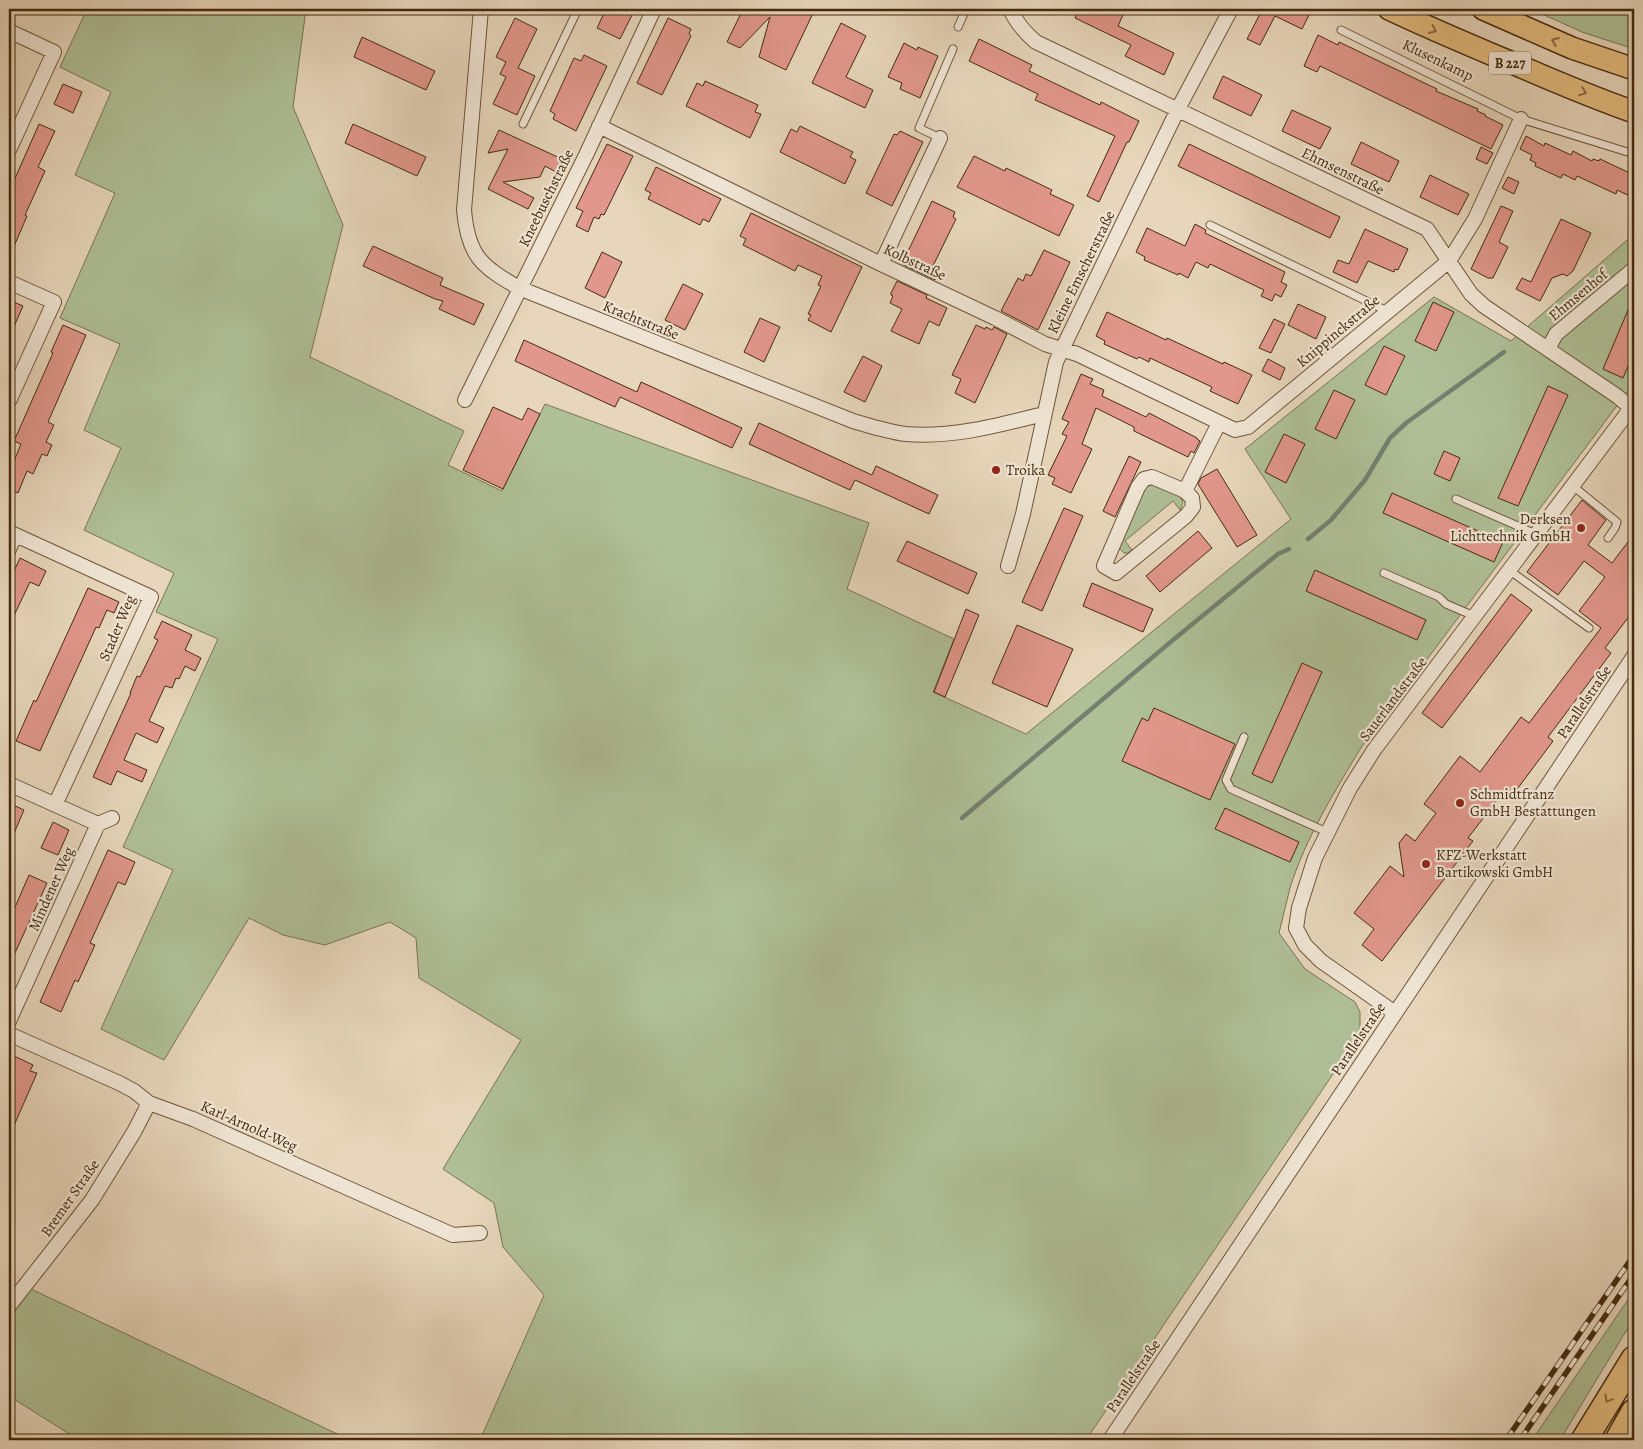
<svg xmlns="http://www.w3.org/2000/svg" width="1643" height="1449" viewBox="0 0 1643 1449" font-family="Alegreya,serif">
	<rect width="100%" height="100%" fill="#e7d6bb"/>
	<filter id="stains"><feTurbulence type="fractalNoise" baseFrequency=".004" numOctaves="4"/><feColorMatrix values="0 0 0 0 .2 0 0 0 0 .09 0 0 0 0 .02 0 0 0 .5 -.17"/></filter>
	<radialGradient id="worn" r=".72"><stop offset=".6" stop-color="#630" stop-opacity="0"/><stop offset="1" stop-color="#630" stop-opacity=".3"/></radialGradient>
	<path fill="#afbf96" stroke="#7a7552" d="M87,9H306L293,107L343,225L310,357L464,431L448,465L502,491L545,404L869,523L847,589L954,639L933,692L1026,734L1291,519L1245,449L1434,297L1511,341L1634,234V387H1631L1362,746C1335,791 1306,837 1290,888C1286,903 1283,918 1279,933L1305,969L1355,1002L1360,1012V1034L1086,1440H480L544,1295L503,1247L494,1203L443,1169L521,1040L419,978L416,938L390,922L325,945L283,935L249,918L164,1060L101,1029L173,870L123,847L218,639L156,612L174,573L84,530L121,448L84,430L120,344L60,318L115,193L75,175L111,92L60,67Z
		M1531,9H1634V49L1582,32Z
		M1153,484L1179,495L1183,502L1180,510L1173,501L1125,541L1132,550L1128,553H1124L1119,548L1120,543L1144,489L1146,487Z
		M31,1289L350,1440H79L9,1396V1317Z
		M1634,1291V1318L1560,1440H1532Z"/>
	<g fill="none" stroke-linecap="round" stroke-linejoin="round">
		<path stroke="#768070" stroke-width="4.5" d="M1308,539L1331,520L1365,480L1390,438L1406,423L1504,352
			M962,818L1173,640L1278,554L1289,549"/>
	</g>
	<path fill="#e1978b" stroke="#452b0f" d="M606,9H635L620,39L597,28Z
		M743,9H815L786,70L759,57L770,17L740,48L727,42Z
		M1079,9H1111L1123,15L1118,26L1174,53L1164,75L1125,56L1131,45L1075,18Z
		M1259,9H1312L1302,29L1275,16L1260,45L1247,39L1262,10Z
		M515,18L537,29L518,68L535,76L517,115L493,104L506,77L500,74L506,62L496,57Z
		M668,18L691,29L689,34L691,36L662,95L637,83Z
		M841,23L866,36L846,77L873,90L865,108L812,83Z
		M1318,35L1338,45L1339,42L1437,89L1436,91L1478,109L1477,111L1486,115L1485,116L1503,125L1491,149L1320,66L1317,72L1304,66Z
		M362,37L435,71L426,90L354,57Z
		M979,39L1032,65L1029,71L1100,105L1101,102L1139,121L1129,142H1127L1099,202L1087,196L1115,136L1035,100L1038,94L969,61Z
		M904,43L917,50L918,47L938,56L920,98L900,89L902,83L888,77Z
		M584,55L607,66L576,131L553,119L555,114L550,111L574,58L581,61Z
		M1223,76L1262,95L1251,116L1213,98Z
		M705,81L758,105L755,112L761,114L750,138L686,106L697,83L703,86Z
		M63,84L82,92L73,113L54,104Z
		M1292,110L1331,128L1320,149L1282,131Z
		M39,124L55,131L38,167L45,171L25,215L27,216L9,258V192Z
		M353,124L426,157L417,176L345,143Z
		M800,126L853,152L850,157L856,160L845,184L780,152L791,129L797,132Z
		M499,130L562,159L556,172L545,166L540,177L503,182L534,198L528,209L488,189L508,149L488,153Z
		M900,131L923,142L892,206L866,193L894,134L897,135Z
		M1526,136L1544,146L1545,143L1571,155L1573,151L1592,161L1593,159L1599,161L1600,159L1634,175V198L1617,190L1616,194L1577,176L1575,180L1563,174L1561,178L1535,166L1536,163L1530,160L1532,155L1520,149Z
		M1361,142L1399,161L1389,182L1351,164Z
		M607,144L633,156L604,215L601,214L599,219L594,217L588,232L576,226L583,211L576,208Z
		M1189,144L1340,217L1330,238L1178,166Z
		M1481,147L1493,153L1487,164L1476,159Z
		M974,156L1005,171L1006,168L1052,190L1050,194L1074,205L1059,236L957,187Z
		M656,167L721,199L709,222L703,219L700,225L648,199L651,193L645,190Z
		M1430,175L1469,194L1458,215L1420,197Z
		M1508,177L1519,182L1514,194L1502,188Z
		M932,201L955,212L953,217L956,219L930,272L937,276L935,280L902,264Z
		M1501,206L1513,211L1499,242L1508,247L1493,278H1488L1471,269Z
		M751,213L862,267L831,332L808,320L811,315L808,314L821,286L818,285L822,276L798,265L795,271L743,245L746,239L740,236Z
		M1561,219L1591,233L1573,271L1567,276L1563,274L1552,278L1540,301L1516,289L1522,278L1531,282Z
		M1195,224L1206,230L1205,233L1285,272L1281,282L1287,285L1281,297L1275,294L1272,301L1261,296L1264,290L1210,264L1208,268L1196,262L1188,278L1179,273L1178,275L1144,260L1145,257L1136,252L1147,228L1185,246Z
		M1365,229L1408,249L1398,270L1395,269L1394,272L1368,261L1357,283L1333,272L1338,260L1349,264Z
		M373,246L443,278L440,285L484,304L474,325L439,309L443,301L435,299L363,266Z
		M1044,250L1070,262L1038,330L1001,311L1018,278L1023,281L1026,274L1031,276Z
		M602,252L622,262L605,298L585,288Z
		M897,281L927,295L926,298L947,308L939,326L929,321L919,344L891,331L902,309L890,303L893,296L891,295V293Z
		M683,284L703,294L685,330L665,320Z
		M1634,296V352L1623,378L1603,369Z
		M9,300L23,306L9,338Z
		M1433,302L1454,312L1436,351L1415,341Z
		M1298,304L1326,317L1316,339L1288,325Z
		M1107,312L1166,340L1167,338L1223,364L1224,362L1252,375L1238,404L1210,391L1212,387L1150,358L1149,362L1139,357L1137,359L1104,344L1105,341L1096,336Z
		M760,318L780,327L764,362L744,352Z
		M1274,319L1285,324L1271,353L1259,348Z
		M63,325L86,335L48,422L54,425L46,442L52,445L47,456L42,454L33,474L27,471L18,493L9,489V473L21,444L14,441L53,353L51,352Z
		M976,325L985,329L986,327L992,330L994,327L1007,334L975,403L955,393L961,379L952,375Z
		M524,340L637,392L641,382L742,428L732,448L620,397L615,407L515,361Z
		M1384,346L1405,356L1386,395L1365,385Z
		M863,356L882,366L865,402L844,392Z
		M1268,359L1285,368L1280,380L1262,371Z
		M1081,374L1093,379L1090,384L1104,390L1102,396L1146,417L1149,413L1197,438V439L1200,441L1194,453L1191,451L1188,457L1134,431V427L1096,408L1082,444L1092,449L1071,493L1052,484L1055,478L1048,475L1067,436L1062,434L1069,422L1062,419Z
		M1548,386L1568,395L1518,506L1498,498Z
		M1334,390L1355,400L1336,439L1315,429Z
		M493,407L522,420L528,408L540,414L503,489L463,470Z
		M759,423L872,475L876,466L938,495L929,514L855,480L850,490L749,444Z
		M1284,434L1305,444L1286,483L1265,472Z
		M1444,451L1460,458L1450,481L1434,474Z
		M1129,456L1141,462L1115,517L1103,511Z
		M1217,469L1257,535L1237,547L1198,484L1201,478Z
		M1392,493L1503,542L1494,562L1383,513Z
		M1582,500L1606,520L1588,545L1612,563L1634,534V610L1605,648L1611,653L1548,737L1553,741L1512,796L1509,793L1505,798L1501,795L1468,838L1473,841L1382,961L1362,945L1374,929L1354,913L1390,866L1404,877L1399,843L1406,834L1415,841L1436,813L1424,804L1460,756L1480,772L1521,717L1529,723L1601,628L1579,611L1605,577L1584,561L1558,595L1527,572Z
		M1064,508L1083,516L1042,611L1022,602Z
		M1198,531L1212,548L1160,592L1146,576Z
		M907,541L977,573L968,594L897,561Z
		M20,558L46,571L39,586L30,582L9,626V582Z
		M1315,570L1426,620L1417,640L1306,591Z
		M1092,583L1153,609L1143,632L1083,606Z
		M88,588L119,602L114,613L107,610L99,628L96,627L40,751L16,741L34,700L36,702Z
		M1511,594L1532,610L1442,728L1422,713Z
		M966,609L979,615L945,697L934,692Z
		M162,621L192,635L185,650L201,658L195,671L185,666L179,679L176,678L172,688L165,686L149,721L164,728L157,743L136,733L124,760L147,770L142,782L117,771L111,785L93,777L131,693H130L137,676L140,677L158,640L154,638Z
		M1017,625L1073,649L1047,707L992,683Z
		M1302,663L1322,672L1272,783L1252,774Z
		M1154,708L1235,744L1210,800L1122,761L1142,718L1148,721Z
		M9,803L24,810L9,845Z
		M1225,808L1299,842L1290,862L1215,829Z
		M53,822L69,830L58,855L41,848Z
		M108,850L135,862L125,885L118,882L90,943L95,945L78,982L75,980L61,1012L40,1002Z
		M29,875L47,883L9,966V921Z
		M12,1055L33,1065L30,1071L37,1073L9,1137V1063Z"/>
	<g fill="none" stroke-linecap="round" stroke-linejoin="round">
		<g stroke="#6e563a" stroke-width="9">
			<path id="lane" d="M958,27L966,9
				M1341,30L1521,119L1634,154
				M523,124L578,9
				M940,138L919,128L953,49
				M1210,225L1387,311
				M1573,486L1617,522L1615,528L1608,538
				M1456,499L1536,534
				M1509,570L1589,628
				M1384,573L1439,597L1446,604L1474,616
				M1244,737L1226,780L1231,789L1327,832"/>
		</g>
		<g stroke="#6e563a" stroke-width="16">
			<path id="street" d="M481,9L464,210C468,256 481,266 519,288L853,421C870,426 888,432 906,434C953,438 999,425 1044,414
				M1010,9C1016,22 1024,32 1036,42L1427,229L1471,294L1484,306L1617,396L1631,408
				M9,31L54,52L9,150
				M599,126L881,264L995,318L1045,344L1077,354L1235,430L1248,427L1449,261L1475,219L1521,119
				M881,264L940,138
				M9,282L54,302L9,401
				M1548,349L1556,334L1634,269
				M465,400L586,155L654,9
				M1185,491L1192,498L1193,507L1186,516L1116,573L1104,566L1138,487L1144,479L1152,477L1185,491L1219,423
				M9,532L151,597L55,805
				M9,549L15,535
				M1008,566L1023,514L1056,362L1178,109L1231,9
				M9,784L98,824
				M1395,1013L1321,961L1305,945L1296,928L1299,908L1315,858L1350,788L1374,750L1631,408L1634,406
				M9,1021L98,824L112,818
				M9,1034L119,1083L134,1091L149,1103L193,1119L453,1235L480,1233
				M9,1306L92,1200L134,1132L149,1103
				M1110,1440L1634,656"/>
		</g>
		<g stroke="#452b0f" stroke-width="24">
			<path id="primary" d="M1389,9C1433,30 1479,49 1524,68C1561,84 1597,99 1634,112
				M1483,9L1572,48L1634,69"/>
		</g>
		<g stroke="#452b0f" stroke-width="28">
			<path id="highway" d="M1584,1440L1634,1359
				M1618,1440L1634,1412"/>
		</g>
		<use href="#lane" stroke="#efe4d3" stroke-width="7"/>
		<use href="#street" stroke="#efe4d3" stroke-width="14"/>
		<use href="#primary" stroke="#e4bb7e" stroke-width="21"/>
		<use href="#highway" stroke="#e4bb7e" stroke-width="25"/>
		<g stroke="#452b0f" stroke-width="5.5">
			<path id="rail" d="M1506,1440L1634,1255
				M1520,1440L1634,1274"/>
		</g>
		<use href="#rail" stroke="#efe4d3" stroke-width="4" stroke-dasharray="11" stroke-linecap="butt"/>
	</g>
	<defs><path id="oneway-chevron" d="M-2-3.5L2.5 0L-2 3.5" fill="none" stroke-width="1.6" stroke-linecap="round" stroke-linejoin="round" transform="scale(1.25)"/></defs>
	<g stroke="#8d6c41">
		<use href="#oneway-chevron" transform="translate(1433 30) rotate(25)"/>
		<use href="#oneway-chevron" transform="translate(1555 41) rotate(-157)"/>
		<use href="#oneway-chevron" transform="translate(1583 92) rotate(21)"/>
		<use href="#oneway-chevron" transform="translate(1608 1399) rotate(121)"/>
	</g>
	<g fill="#8f2418" stroke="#efe4d3" stroke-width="2">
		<circle cx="996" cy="470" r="5"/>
		<circle cx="1581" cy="528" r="5"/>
		<circle cx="1460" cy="803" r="5"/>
		<circle cx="1426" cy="864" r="5"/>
	</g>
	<g text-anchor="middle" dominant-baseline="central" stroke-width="4.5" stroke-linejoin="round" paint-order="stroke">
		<rect fill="#efe4d3" stroke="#78624a" stroke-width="1" x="1489" y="51.5" width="42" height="23" rx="4"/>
		<g font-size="14" font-weight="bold" fill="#452b0f">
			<text x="1510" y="63">B 227</text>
		</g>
		<g font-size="15" fill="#452b0f" stroke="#efe4d3">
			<text transform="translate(1438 60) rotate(26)">Klusenkamp</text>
			<text transform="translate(1343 171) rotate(26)">Ehmsenstraße</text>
			<text transform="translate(546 198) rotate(-64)">Kneebuschstraße</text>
			<text transform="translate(915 262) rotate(25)">Kolbstraße</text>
			<text transform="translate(1081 272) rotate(-64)">Kleine Emscherstraße</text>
			<text transform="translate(1578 295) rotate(-40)">Ehmsenhof</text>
			<text transform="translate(641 320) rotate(22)">Krachtstraße</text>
			<text transform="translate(1338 331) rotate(-40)">Knippinckstraße</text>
			<text transform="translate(117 628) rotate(-67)">Stader Weg</text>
			<text transform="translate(1393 699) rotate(-53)">Sauerlandstraße</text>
			<text transform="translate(1584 702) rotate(-56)">Parallelstraße</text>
			<text transform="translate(51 889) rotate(-66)">Mindener Weg</text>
			<text transform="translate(1358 1039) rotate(-56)">Parallelstraße</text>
			<text transform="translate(249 1126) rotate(24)">Karl-Arnold-Weg</text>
			<text transform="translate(70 1198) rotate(-55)">Bremer Straße</text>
			<text transform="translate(1133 1376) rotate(-56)">Parallelstraße</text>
		</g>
		<g font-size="15" fill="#452b0f" stroke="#efe4d3" text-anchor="start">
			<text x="1006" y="470">Troika</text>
			<text x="1571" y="519" text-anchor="end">Derksen<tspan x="1571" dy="17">Lichttechnik GmbH</tspan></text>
			<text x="1470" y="794">Schmidtfranz<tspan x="1470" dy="17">GmbH Bestattungen</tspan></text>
			<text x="1436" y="855">KFZ-Werkstatt<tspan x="1436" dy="17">Bartikowski GmbH</tspan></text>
		</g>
	</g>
	<rect width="1643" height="1449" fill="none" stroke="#e7d6bb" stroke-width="30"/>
	<rect x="10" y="10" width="1623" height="1429" fill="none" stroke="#452b0f" stroke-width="2.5"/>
	<rect x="15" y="15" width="1613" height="1419" fill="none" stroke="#452b0f"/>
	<rect width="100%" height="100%" filter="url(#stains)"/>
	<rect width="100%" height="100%" fill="url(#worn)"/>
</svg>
